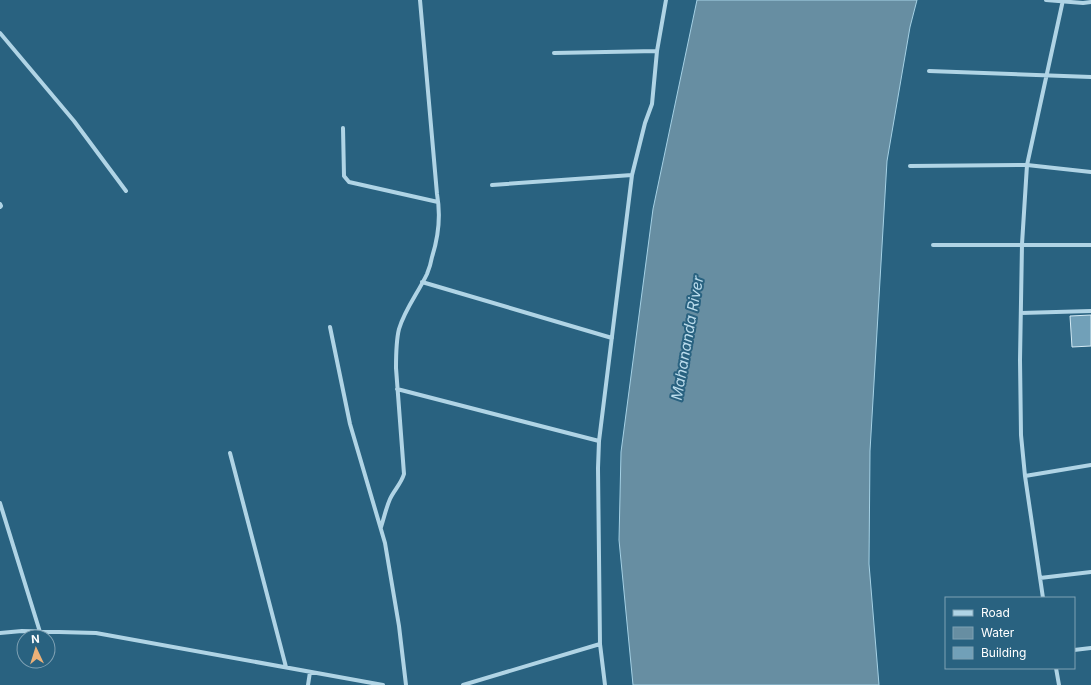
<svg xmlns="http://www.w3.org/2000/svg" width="1091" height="685" viewBox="0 0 1091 685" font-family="Inter,sans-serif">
	<rect width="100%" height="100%" fill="#296280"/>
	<path fill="#678ea2" stroke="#a5d1e5" d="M697,0H917L910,27L887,161L870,451L869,564L879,685H633L619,540L621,452L653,209Z"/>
	<path fill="#71a0b8" stroke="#d3eaf4" d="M1091,315V346L1072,347L1070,316Z"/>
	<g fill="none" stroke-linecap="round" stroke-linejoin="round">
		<path stroke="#b0d4e5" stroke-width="4" d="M1046,0L1083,3L1091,2
			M0,33L74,121L126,191
			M554,53L657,51
			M929,71L1091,77
			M343,128L344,176L349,182L438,202
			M910,166L1027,165L1091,172
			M492,185L632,175
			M0,204L1,206L0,207
			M933,245H1091
			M422,282L612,338
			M1021,313L1091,311
			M330,327L350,424L385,543L399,626L406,685
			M397,389L599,441
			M230,453L286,667
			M1025,476L1091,465
			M0,503L40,632
			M381,527C384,518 386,508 390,499C394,490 401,484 404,474L396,368C396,356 396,341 399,329C405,309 418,293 427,274C429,269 431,263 432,257C439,235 441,216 437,194L420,0
			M1040,578L1091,572
			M1043,598L1025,476L1021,435L1020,360L1022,244L1027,165L1063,0
			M0,633L22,631L96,633L383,685
			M1074,650L1091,648
			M1056,668L1059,685
			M308,685L310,672
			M463,685L600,644
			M605,685L600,644L598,468L599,441L632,175L645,123L652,104L657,51L666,0"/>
	</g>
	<g text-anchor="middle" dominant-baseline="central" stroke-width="4" stroke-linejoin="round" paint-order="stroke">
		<g font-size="15" font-style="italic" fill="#bcdded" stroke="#296280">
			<text transform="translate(687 338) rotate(-80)">Mahananda River</text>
		</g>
	</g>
	<rect x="945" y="597" width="130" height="72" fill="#296280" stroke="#7fa1b3"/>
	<rect x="953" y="610" width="20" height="6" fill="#b0d4e5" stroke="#7fa1b3"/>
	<text x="981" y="617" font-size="12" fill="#ffffff">Road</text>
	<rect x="953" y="627" width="20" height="12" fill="#678ea2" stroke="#7fa1b3"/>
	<text x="981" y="637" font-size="12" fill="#ffffff">Water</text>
	<rect x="953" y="647" width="20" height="12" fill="#71a0b8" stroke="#7fa1b3"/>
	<text x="981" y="657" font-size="12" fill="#ffffff">Building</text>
	<g transform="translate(36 649) rotate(356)"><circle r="19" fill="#296280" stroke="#7fa1b3"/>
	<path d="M0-3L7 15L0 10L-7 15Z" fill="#ecb178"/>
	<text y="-6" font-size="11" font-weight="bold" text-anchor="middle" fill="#ffffff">N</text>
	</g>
</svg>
